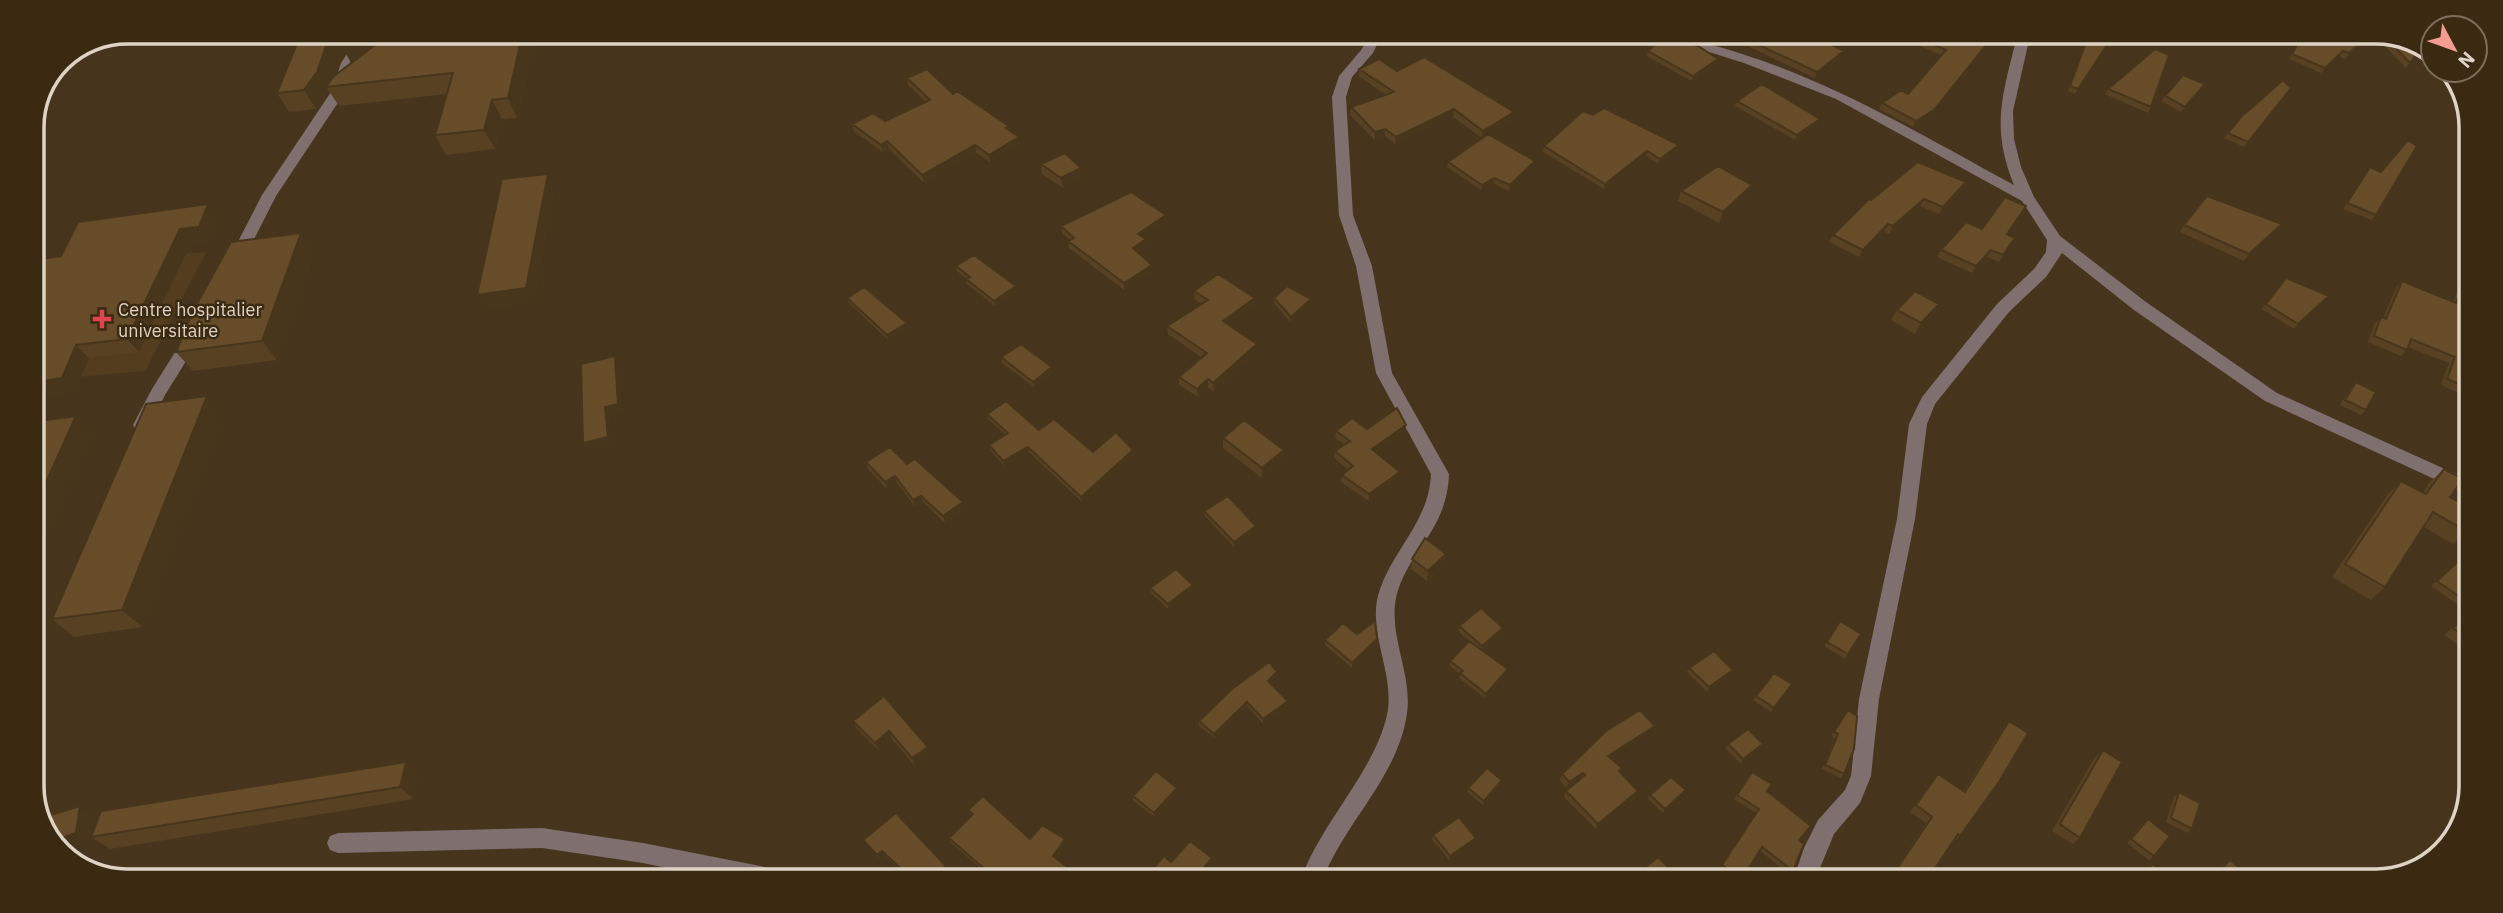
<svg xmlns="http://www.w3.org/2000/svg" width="2503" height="913" viewBox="0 0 2503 913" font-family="'IBM Plex Sans',sans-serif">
	<rect width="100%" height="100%" fill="#46341d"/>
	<path fill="#533d1e" d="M206,252L145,371L32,381V267Z"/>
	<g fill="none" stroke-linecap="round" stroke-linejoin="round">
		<path fill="#7f6f6f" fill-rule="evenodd" d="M361,32H375L355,63L345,92L276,196L241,265H231L228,261L262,195L331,92L341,63Z
			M1369,34H1382L1373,53L1352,77L1346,97L1353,215L1372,266L1392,373L1449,474C1447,529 1413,546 1398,590C1385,631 1413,672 1407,713C1399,775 1345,822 1323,879H1301C1322,821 1374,772 1387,715C1396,674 1365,630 1380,589C1395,547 1429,521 1431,474L1376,373L1356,266L1339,215L1332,97L1339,76L1362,49Z
			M1655,35C1679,34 1700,42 1723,48C1829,79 1918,133 2014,185C1990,126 2003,94 2017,36H2030L2013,111L2014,139L2021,167L2034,197L2060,236L2146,302L2277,393L2469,480V495L2265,401L2134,310L2062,253L2046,277L2009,312L1935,404L1927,424L1915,519L1879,699L1871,776L1860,803L1834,834L1815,880H1793L1804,848L1818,820L1845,790L1851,776L1859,699L1897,519L1909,424L1922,397L1997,304L2034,269L2046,252L2047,240L2022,201L1836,99L1744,63Z
			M193,331L201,337L165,395L148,430H136L133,425L152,389L187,333Z
			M542,828L643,843L765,867L773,870L776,878H713L643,863L542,848L338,853L330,850L327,843L330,836L338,833Z"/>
	</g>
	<path fill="#584122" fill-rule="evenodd" d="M301,32H349L352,38L534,46L517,118L502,119L495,149L446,155L435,135L447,94L339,106L329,91L316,109L289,112L277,93L295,49L294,47ZM345,52L352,63L333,77L339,62Z
		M1680,35H1705L1702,40Z
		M1724,35H1813L1844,51L1842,56L1815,78Z
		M1906,35H1984L1976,39L1986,45L1983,51L1931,116L1913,127L1879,109L1882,103L1908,94L1941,55L1904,39Z
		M2069,36H2113L2075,94L2068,91L2085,42Z
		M2302,36H2369L2345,59L2339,56L2321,73L2289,59Z
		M2375,36H2407L2422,48L2406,68Z
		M1657,37L1718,59L1716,64L1691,81L1647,56L1648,51L1657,43L1656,42Z
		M1359,69L1397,71L1513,120L1489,135L1535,161L1534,166L1509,191L1493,183L1481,190L1447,167L1448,162L1482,138L1453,117L1395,144L1385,136L1375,140L1350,115L1351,107L1386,95L1359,76Z
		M907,78L953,94L1009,126L1010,131L1020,144L990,162L976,153L924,183L889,149L883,152L854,132L852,124L885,121L926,102L908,85Z
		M2108,89L2151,107L2148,113L2105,94Z
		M2201,90L2181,112L2161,101L2165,96Z
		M2287,93L2244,147L2224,138L2228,133Z
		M1737,101L1818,124L1795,140L1735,106Z
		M1593,115L1679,145L1678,151L1658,164L1646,156L1604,189L1543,152L1544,146Z
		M1041,164L1082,178L1063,188L1042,174Z
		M2370,167L2376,215L2372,220L2343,209Z
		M1962,190L1939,214L1920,206L1889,234L1884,231L1859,257L1829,242L1833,235L1871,200Z
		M1681,191L1748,196L1719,223L1678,201Z
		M208,204L218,218L210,240L191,243L139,352L89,358L75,391L35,398L32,405V260L61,256Z
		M2022,213L2007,234L2015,238L1999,262L1987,257L1972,273L1937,257L1941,250L1982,229Z
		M1167,222L1143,237L1146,239L1147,246L1137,252L1152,272L1124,290L1069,248L1068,241L1070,240L1062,233L1061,226Z
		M2282,224L2277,231L2244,261L2180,232L2184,225Z
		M2470,240V375L2466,387L2459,393L2441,385L2449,363L2408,347L2407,350L2401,356L2368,342L2375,323L2381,317L2383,318L2396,288L2402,281L2453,302L2464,276Z
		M315,253L277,360L193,371L176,352Z
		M956,266L1017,291L995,306L967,284V279L957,271Z
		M2286,278L2329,296L2294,329L2262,309Z
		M1194,291L1255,298V307L1229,325L1257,344V352L1214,391L1208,388L1198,397L1179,385V377L1201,357L1168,334L1167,326L1202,304L1194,299Z
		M847,298L908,328L888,340L849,303Z
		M1274,298L1311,304L1290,322L1274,303Z
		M1939,304L1934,314L1915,334L1891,320L1897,310Z
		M1001,357L1053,372L1034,387L1002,363Z
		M2356,382L2366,410L2361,415L2340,405L2351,388Z
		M207,396L224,415L142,627L74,637L52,619Z
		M987,414L1039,430L1093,452L1133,450L1134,455L1082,502L1029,452L1004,466L990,450L989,445L1006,435L988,419Z
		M1406,425L1405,432L1376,452L1399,479L1369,501L1341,482L1342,475L1348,469L1334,458L1335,451L1345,444L1335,438L1336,431Z
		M1223,438L1284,450V460L1262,478L1223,448Z
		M866,462L907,464L965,509L945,523L923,502L915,507L897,483L887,489L868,469Z
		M2444,469L2450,497L2469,531L2453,544L2424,527L2385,587L2371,600L2332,577L2388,494L2401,481L2423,492L2430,482Z
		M1204,511L1256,526V531L1234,547L1205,516Z
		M2466,554L2468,599L2460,606L2431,586Z
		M1412,559L1444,564L1427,581L1411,569Z
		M1150,588L1193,590L1168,609L1151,593Z
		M2468,615V652L2444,635Z
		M1840,621L1861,634L1845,659L1824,646Z
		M1459,626L1503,628L1502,633L1482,650L1507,674L1485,698L1459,678L1460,674L1449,665L1450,661L1469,641L1458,631Z
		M1357,634L1377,643L1352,668L1325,645V640Z
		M1689,668L1731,675L1707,692L1687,672Z
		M1277,676L1270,683L1288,701V706L1263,724L1247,706L1215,738L1199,726V721Z
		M1792,684L1771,712L1753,700L1756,696Z
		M884,696L931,754L915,766L892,739L878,750L856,728L853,721Z
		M1848,710L1844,774L1841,778L1822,769L1835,739L1831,736Z
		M2009,721L1960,836L1953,842L1926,881L1891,880L1894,876L1892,874L1926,823L1910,812L1932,781L1938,774L1964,791L2003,728Z
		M1652,732L1611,758L1636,797L1596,829L1564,797L1566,791L1580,778L1566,788L1560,780L1562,774Z
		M1728,744H1763L1761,748L1741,764L1726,749Z
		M2103,750L2080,838L2073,844L2052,831L2095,757Z
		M406,762L419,774L414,799L110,849L91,837Z
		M1752,772L1767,791L1799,841L1793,871L1790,875L1760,851L1741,880H1736L1720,869L1756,813L1734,799Z
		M1501,784L1483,805L1467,792L1468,788Z
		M1178,792L1155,817L1133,801V796Z
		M2179,792L2192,829L2187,833L2166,822L2174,797Z
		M1684,794L1663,813L1648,799L1650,795Z
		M968,810L1030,839H1065L1066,843L1055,858L1070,869L1071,873L1066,879H993L950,842L949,838L971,815Z
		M2148,819L2154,856L2149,860L2127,843L2143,823Z
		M1433,835L1476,838L1475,842L1449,860L1432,839Z
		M863,840L946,866L947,870L939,878H909L884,855L879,859L866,844Z
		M2230,860L2256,881H2215L2211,878L2224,864Z
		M2152,864L2172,881H2139L2147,868Z
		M1641,871L1680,879L1690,880H1644L1639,874Z"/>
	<path fill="#47351c" d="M335,32H349L353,39L369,32H406L355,70L345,52L339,62L330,87H326L329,91L316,109L304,90L327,43Z
		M516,32H527L534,46L517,118L508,98Z
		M1976,35H1984L1970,43L1972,37Z
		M2368,36H2369L2345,59L2349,53Z
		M1986,45L1983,51L1931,116L1913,127L1916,121Z
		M1844,51L1842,56L1815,78L1817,72Z
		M2343,51L2339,56L2321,73L2325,68Z
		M1718,59L1716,64L1691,81L1693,76Z
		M492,100L502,119L495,149L484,130Z
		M1454,109L1453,117L1395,144L1396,137Z
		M1514,112L1513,120L1482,139L1483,131Z
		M1820,119L1818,124L1795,140L1797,135Z
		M1385,129V136L1375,140V132Z
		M1019,137L1020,144L990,162L989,155Z
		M887,141L889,149L883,152L881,145Z
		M975,145L976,153L924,183L922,175Z
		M1679,145L1678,151L1658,164L1660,159Z
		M1647,151L1646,156L1604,189L1605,184Z
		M1535,161L1534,166L1509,191L1510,185Z
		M1081,168L1082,178L1063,188L1061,178Z
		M548,174L556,189L535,303L486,310L477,295Z
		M1494,178L1493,183L1481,190L1482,185Z
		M1966,182L1962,190L1939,214L1943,207Z
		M1752,185L1748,196L1719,223L1723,212Z
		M1924,199L1920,206L1889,234L1893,226Z
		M208,204L218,218L210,240L191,243L139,352L127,339L180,229Z
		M1166,215L1167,222L1138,241V234Z
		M1888,224L1884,231L1859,257L1863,250Z
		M2282,224L2277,231L2244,261L2249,254Z
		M301,233L315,253L277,360L262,341Z
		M1146,239L1147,246L1133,255V248Z
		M1991,250L1987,257L1972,273L1976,266Z
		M1152,265V272L1124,290V283Z
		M1016,286L1017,291L995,306L994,301Z
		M2329,296L2324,302L2294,329L2298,324Z
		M1255,298V307L1223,330V321Z
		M1311,299V304L1290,322L1291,317Z
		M1939,304L1934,314L1915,334L1921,323Z
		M907,323L908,328L888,340L887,335Z
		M1257,344V352L1214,391L1213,383Z
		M76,345L89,358L75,391L35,398L32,405V383Z
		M615,356L620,365L623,413L610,416L613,446L589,452L583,443L605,407Z
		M1052,367L1053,372L1034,387L1033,382Z
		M1208,379V388L1198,397L1197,389Z
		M207,396L224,415L142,627L122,610Z
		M76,416L94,433L32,573V513Z
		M1406,425L1405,432L1371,456L1372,449Z
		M1028,447L1029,452L1004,466L1003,461Z
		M1133,450L1134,455L1082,502L1081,497Z
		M1284,450V460L1262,478V468Z
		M1400,472L1399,479L1369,501V494Z
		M895,476L897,483L887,489L885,482Z
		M921,496L923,502L915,507L913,500Z
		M963,502L965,509L945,523L943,516Z
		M1256,526V531L1234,547V542Z
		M1446,554L1444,564L1427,581L1428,571Z
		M1193,585V590L1168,609V604Z
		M1503,628L1502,633L1480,651L1482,646Z
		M1377,639V643L1352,668V663Z
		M1508,669L1507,674L1485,698L1486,694Z
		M1733,670L1731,675L1707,692L1709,687Z
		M1277,672V676L1268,686V681Z
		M1288,701V706L1263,724V719Z
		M1247,702V706L1215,738L1214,734Z
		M1655,726L1652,732L1606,762L1608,756Z
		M889,731L892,739L878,750L875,743Z
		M1763,744L1761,748L1741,764L1743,759Z
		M928,747L931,754L915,766L912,758Z
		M406,762L419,774L414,799L400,787Z
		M1583,773L1580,778L1566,788L1569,782Z
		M1502,780L1501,784L1483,805L1484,801Z
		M1177,788L1178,792L1155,817L1154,813Z
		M1686,790L1684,794L1663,813L1665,809Z
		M1638,791L1636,797L1596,829L1598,824Z
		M80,806L92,814L89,841L60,851L51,845L50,842Z
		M1476,838L1475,842L1449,860L1450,856Z
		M1065,839L1066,843L1054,860L1053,856Z
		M882,851L884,855L879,859L877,855Z
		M1212,858L1213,866L1202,879H1195Z
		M946,866L947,870L939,878H933Z
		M1070,869L1071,873L1066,879H1062Z"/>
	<path fill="#664c28" stroke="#47351c" stroke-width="2" d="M301,32H335L327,43L317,72L304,90L277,93L296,46L294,47Z
		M356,32H369L344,50Z
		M392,32H523L508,98L492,100L484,130L435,135L453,73L326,87L333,77Z
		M1660,35H1664L1698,46L1718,59L1693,76L1648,51L1660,40L1657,37Z
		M1737,35H1813L1844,51L1817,72Z
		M1911,35H1976L1972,37L1986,45L1934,110L1916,121L1882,103L1901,90L1908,94L1946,50Z
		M2086,36H2113L2078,89L2070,86L2088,37Z
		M2302,36H2368L2349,53L2343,51L2325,68L2292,54Z
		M2384,36H2407L2422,47L2410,63Z
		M2155,49L2169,55L2151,107L2108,89Z
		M1424,57L1514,112L1483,131L1454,109L1396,137L1385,129L1375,132L1351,107L1394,92L1359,69L1379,59L1397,71Z
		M927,69L953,94L957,91L1009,126L1006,128L1019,137L989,155L975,145L922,175L887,141L881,145L852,124L873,113L885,121L930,100L907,78Z
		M2183,75L2205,84L2185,107L2165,96Z
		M2283,80L2291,88L2248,142L2228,133L2241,117Z
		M1762,84L1820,119L1797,135L1737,101Z
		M1604,108L1679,145L1660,159L1647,151L1605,184L1544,146L1583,111L1593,115Z
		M1488,134L1535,161L1510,185L1494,178L1482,185L1448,162Z
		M2408,140L2417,146L2376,215L2347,203L2370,167L2381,172Z
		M1065,153L1081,168L1061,178L1041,164Z
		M1918,162L1966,182L1943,207L1924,199L1893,226L1888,224L1863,250L1833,235L1869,199L1871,200Z
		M1718,166L1752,185L1723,212L1681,191Z
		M548,174L526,288L477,295L502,179Z
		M1131,192L1166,215L1138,234L1146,239L1133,248L1152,265L1124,283L1068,241L1074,238L1061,226Z
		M2207,196L2282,224L2249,254L2184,225Z
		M2005,197L2026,206L2007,234L2015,238L2003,255L1991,250L1976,266L1941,250L1966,222L1982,229Z
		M208,204L199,227L180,229L127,339L76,345L62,378L32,383V260L61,256L78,222Z
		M301,233L262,341L176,352L193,311L231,242Z
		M974,255L1016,286L994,301L966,279L970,277L956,266Z
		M2470,269V375L2466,387L2447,379L2455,357L2411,339L2407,350L2374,336L2381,317L2386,319L2402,281L2456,303Z
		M1218,274L1255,298L1223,321L1257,344L1213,383L1208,379L1197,389L1179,377L1207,353L1167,326L1208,300L1194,291Z
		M2286,278L2329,296L2298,324L2266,304Z
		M1287,286L1311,299L1291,317L1274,298Z
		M864,287L907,323L887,335L847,298Z
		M1915,291L1939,304L1921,323L1897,310Z
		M1021,344L1052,367L1033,382L1001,357Z
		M615,356L618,404L605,407L608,437L583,443L581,364Z
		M2356,382L2376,392L2366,410L2345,400Z
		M207,396L122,610L52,619L146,404Z
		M1006,401L1039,430L1054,419L1093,452L1116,432L1133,450L1081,497L1028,447L1003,461L989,445L1008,433L987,414Z
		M1397,408L1406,425L1372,449L1400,472L1369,494L1342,475L1353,466L1335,451L1350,441L1336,431L1352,418L1367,429Z
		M76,416L32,513V422Z
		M1244,420L1284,450L1262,468L1223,438Z
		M890,447L907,464L915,459L963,502L943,516L921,496L913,500L895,476L885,482L866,462Z
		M2444,469L2463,479L2450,497L2469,508L2468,532L2433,512L2385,587L2345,564L2401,481L2426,494Z
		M1228,496L1256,526L1234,542L1204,511Z
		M1425,538L1446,554L1428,571L1412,559Z
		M2466,554L2468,556V599L2466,601L2437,581Z
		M1176,569L1193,585L1168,604L1150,588Z
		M1481,608L1503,628L1482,646L1459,626Z
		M2468,615V639L2453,628Z
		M1375,621L1377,639L1352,663L1325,640L1343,623L1357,634Z
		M1840,621L1861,634L1848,654L1827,642Z
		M1469,641L1508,669L1486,694L1460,673L1463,671L1450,661Z
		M1714,651L1733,670L1709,687L1689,668Z
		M1269,662L1277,672L1268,681L1288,701L1263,719L1247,702L1214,734L1199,721L1232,689Z
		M1774,673L1792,684L1774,708L1756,696Z
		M884,696L928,747L912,758L889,731L875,743L853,721Z
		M1640,710L1655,726L1608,756L1622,768L1619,771L1638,791L1598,824L1566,791L1585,775L1583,773L1569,782L1562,774L1606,731Z
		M1848,710L1857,716L1854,749L1844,774L1825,765L1838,734L1834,732Z
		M2009,721L2028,733L1999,782L1960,836L1958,834L1936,867L1926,881L1893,880L1900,869L1898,867L1932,817L1916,805L1938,774L1965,792Z
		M1748,729L1763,744L1743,759L1728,744Z
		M2103,750L2122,762L2080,838L2060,824Z
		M406,762L400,787L91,837L101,811Z
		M1487,768L1502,780L1484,801L1468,788Z
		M1156,771L1177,788L1154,813L1133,796Z
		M1752,772L1772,784L1767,791L1811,826L1799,840L1804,844L1793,871L1762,847L1742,879L1722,865L1759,809L1737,795Z
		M1671,777L1686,790L1665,809L1650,795Z
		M2179,792L2200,803L2192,829L2171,818Z
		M983,796L1030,839L1042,825L1065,839L1053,856L1070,869L1062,879H996L949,838L973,814L968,810Z
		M80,806L76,833L50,842L41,818Z
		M896,813L946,866L933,878H911L882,851L877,855L863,840Z
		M1459,817L1476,838L1450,856L1433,835Z
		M2148,819L2170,836L2154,856L2131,839Z
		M1190,841L1212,858L1195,879H1144L1164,856L1171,862Z
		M1658,857L1680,879L1684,875L1690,880H1650L1641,871Z
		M2230,860L2256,881H2225L2216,874Z
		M2152,864L2173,879L2172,881H2142Z"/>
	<path fill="#e0444e" stroke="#3b2a12" stroke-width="2.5" d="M98.5 308.5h7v7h7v7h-7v7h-7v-7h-7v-7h7z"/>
	<g text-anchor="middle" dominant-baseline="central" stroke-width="5" stroke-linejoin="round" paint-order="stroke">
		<g font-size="18" fill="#ded3c5" stroke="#3b2a12" text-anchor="start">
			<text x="118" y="309">Centre hospitalier<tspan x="118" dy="21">universitaire</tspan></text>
		</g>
	</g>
	<path d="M0 0H2503V913H0ZM127 44H2376A83 83 0 0 1 2459 127V786A83 83 0 0 1 2376 869H127A83 83 0 0 1 44 786V127A83 83 0 0 1 127 44Z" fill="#3b2a12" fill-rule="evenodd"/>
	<path fill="none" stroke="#ded3c5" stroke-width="3.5" d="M127 44H2376A83 83 0 0 1 2459 127V786A83 83 0 0 1 2376 869H127A83 83 0 0 1 44 786V127A83 83 0 0 1 127 44Z"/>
	<g transform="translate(2454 49) rotate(131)"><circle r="33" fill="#3b2a12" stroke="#7c6e5a" stroke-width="2"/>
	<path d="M0-5L12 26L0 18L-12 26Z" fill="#f59c92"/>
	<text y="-10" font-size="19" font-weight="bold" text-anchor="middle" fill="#ded3c5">N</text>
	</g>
</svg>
